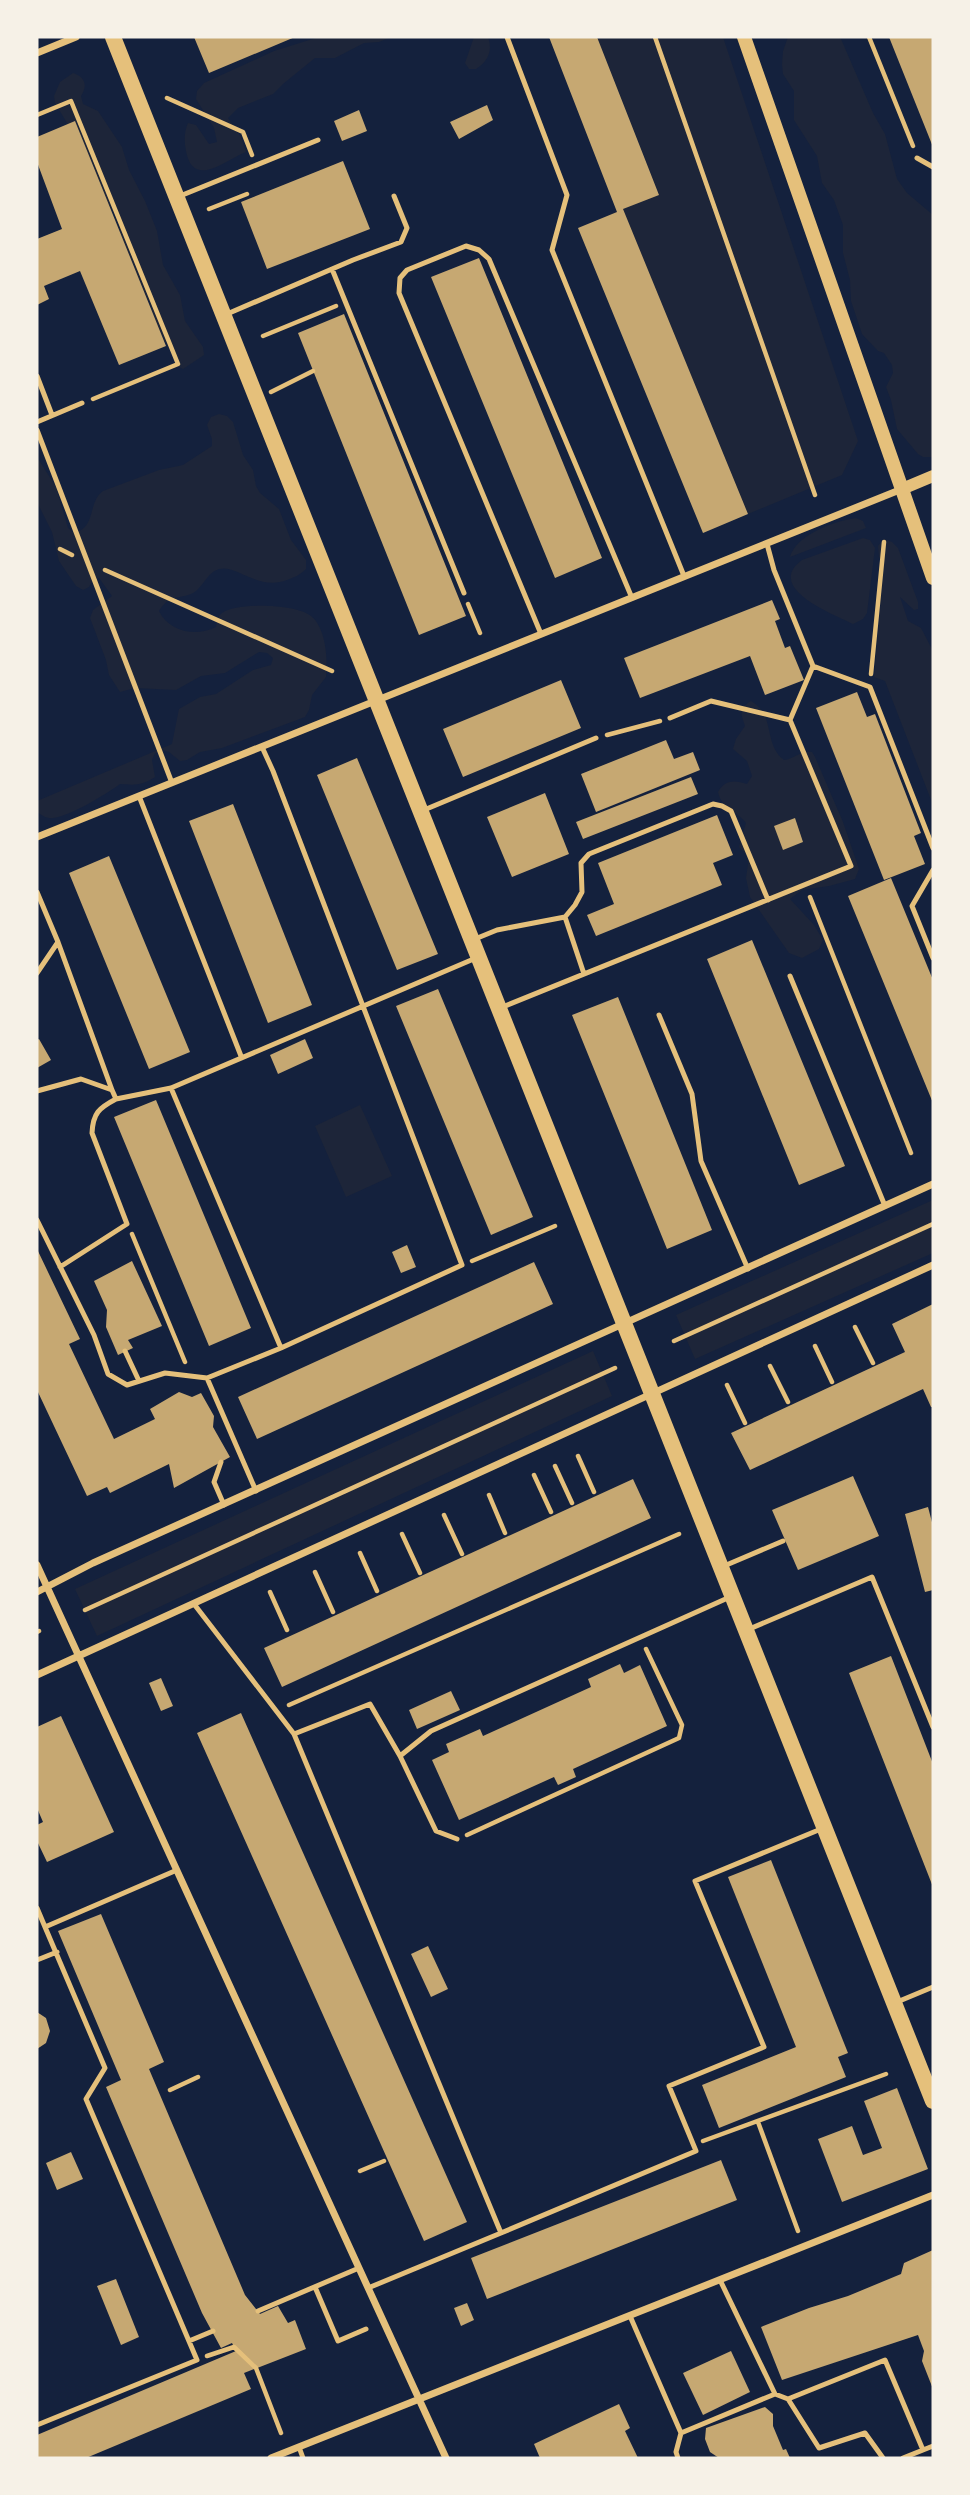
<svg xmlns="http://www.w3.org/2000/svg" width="970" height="2495" viewBox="0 0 970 2495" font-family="Lora,serif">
	<rect width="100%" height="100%" fill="#14213d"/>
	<path fill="#1d2539" d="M319,37H391L379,42L364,43L335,58H315L283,84L273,94L238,108L228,118L241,137L246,152C227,159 193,190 186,151C184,141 184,132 188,123L196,125L209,144L217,142L214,128L196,99L197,91L204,83L274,51Z
		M474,37H488C493,51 488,61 476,69H469L465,63Z
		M597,37H723L858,441L842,475L748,514L623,210L605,216L659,194Z
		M788,37H838L841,39L873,113L885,134L897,179L907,193L933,215V457H923L918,454L897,429L891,400L886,387L893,373L892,365L884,353L878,351L862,334L851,301L850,280L843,253V225L834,200L822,183L817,156L794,120V91L783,74L782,64L783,51Z
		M73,73C85,77 88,85 81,96L83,104L98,111L122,147L129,170L145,201L157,231L163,265L180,295L185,321L203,347L204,355L183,369L177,366L169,345L158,336L150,303L119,244L120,229L115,215L69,137L67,123L55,103L54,96L60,82Z
		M219,414L227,416L233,422L243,455L253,470L256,486L260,493L279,509L291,540L306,560V569C300,575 295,577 287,580C257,591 237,564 219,569C206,573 203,589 191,594C175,600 170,594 159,611C169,632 196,637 216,627C217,621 217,617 222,613C238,602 296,604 311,616C326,628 328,659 326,677L312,695L309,710L305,717L222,748L200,752L187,760L180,761L169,752L162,750L155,753L152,760L155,777C142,786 134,785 120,784C105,795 70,816 53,818C47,819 41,815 37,812V801L172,744L179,709L200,697L216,694L253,670L271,665L273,658L267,653L259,652L225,673L201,676L176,690L135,688L120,692L109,675L106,660L90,618L93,610L112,596L99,578L93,580L89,587L83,590L76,586L59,561L52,532L37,502V457L56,487L68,528L74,533C97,527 87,503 103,491L159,470L183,465L212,446V439L207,425L211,417Z
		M856,518L863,521L866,528L790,557C796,535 834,521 856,518Z
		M863,538L870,540L875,548L867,613L863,619L853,624C833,614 764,588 802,560Z
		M884,539L892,542L898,548L918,602V609L914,610L900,597L908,621L921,628L933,651V805L885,681L874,677L884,564L879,557L878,546Z
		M751,701C776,715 763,744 784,760C795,759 800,750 812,752L815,757L843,822L859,869L855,879L829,886L802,890L790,899L814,925L823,940L819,949L802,958L789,953L750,897L746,878L749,857L739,847L746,823C737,811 721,808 718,792C725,780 734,780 747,784L752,776L747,761L733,749L736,739L745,726C741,714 738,709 751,701Z
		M360,1105L392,1176L346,1197L315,1126Z
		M933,1200V1253L695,1359L676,1315Z
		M593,1351L612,1396L97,1636L75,1589Z"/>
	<path fill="#c6a872" d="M194,37H295L209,73Z
		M549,37H597L659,195L623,209L748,514L703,533L578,228L617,212Z
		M889,37H933V147Z
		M487,105L493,120L459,139L450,122Z
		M359,110L367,131L342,141L334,121Z
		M75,121L166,346L119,365L80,271L44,286L49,299L37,305V239L62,229L37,162V137Z
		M343,161L370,229L267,269L241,202Z
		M479,258L602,558L555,578L431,277Z
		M344,314L466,616L419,635L298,333Z
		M772,600L780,619L775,621L785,648L790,646L804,680L765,695L750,656L640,698L624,658Z
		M561,680L581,728L463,777L443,729Z
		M857,692L867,717L875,714L921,833L914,836L925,864L884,880L816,708Z
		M666,740L674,759L693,752L700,770L596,812L581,774Z
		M357,758L438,954L397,970L317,775Z
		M691,777L698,794L583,839L576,822Z
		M545,793L569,854L512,877L487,817Z
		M233,804L312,1005L268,1023L189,821Z
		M717,815L733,855L713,863L722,885L596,936L587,915L614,904L598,863Z
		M795,818L803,842L783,850L774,826Z
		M109,856L190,1052L149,1069L69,873Z
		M891,878L933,980V1103L848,896Z
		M752,940L845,1166L799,1185L707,959Z
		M438,989L533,1217L491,1235L396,1006Z
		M618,997L712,1230L667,1249L572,1015Z
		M39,1039L51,1060L37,1068V1040Z
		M305,1039L313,1058L278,1074L270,1055Z
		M156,1100L251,1328L209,1346L114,1117Z
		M407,1245L416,1267L401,1273L392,1252Z
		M37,1249L80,1339L69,1344L114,1439L155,1419L150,1409L179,1392L192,1397L201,1393L214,1416L213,1427L230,1457L174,1488L169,1464L110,1493L107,1487L87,1496L37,1390Z
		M132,1261L162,1326L128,1340L133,1348L118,1355L106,1327L107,1310L94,1281Z
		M534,1262L553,1304L257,1439L238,1397Z
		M933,1304V1407H931L923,1389L750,1470L731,1433L905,1352L892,1324Z
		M853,1476L879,1536L798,1570L772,1510Z
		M633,1479L651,1518L282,1687L264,1648Z
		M928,1507L933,1526V1590L925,1592L905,1514Z
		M891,1656L933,1764V1887L849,1673Z
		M620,1664L624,1673L640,1665L667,1726L573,1769L576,1777L558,1785L554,1777L459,1820L432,1760L449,1752L446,1744L480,1729L483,1736L591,1687L588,1679Z
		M161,1678L173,1706L161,1711L149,1683Z
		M451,1691L460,1710L417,1729L409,1710Z
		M241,1713L467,2222L424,2241L197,1733Z
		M61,1716L114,1832L47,1862L37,1841V1825L43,1822L37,1808V1727Z
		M771,1860L848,2053L838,2057L846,2077L719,2128L702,2085L796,2047L728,1877Z
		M101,1914L164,2062L149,2069L245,2295L260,2314L278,2306L288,2323L295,2320L306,2349L244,2373L251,2389L86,2458H37V2435L236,2351L232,2343L221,2348L202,2313L106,2087L121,2080L58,1931Z
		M428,1946L448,1989L431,1997L411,1954Z
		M37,2012L46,2018L50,2031L46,2043L37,2049Z
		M897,2088L928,2169L842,2202L818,2139L852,2126L863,2155L882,2148L864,2101Z
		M71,2152L83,2179L57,2190L46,2163Z
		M721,2160L737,2200L487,2299L471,2258Z
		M933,2250V2389L922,2361L924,2351L918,2335L782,2380L761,2327L809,2308L848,2296L901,2274L904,2263Z
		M116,2279L139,2337L121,2345L97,2286Z
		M467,2303L474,2320L461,2326L454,2308Z
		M731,2351L750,2392L703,2415L683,2373Z
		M619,2404L630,2428L625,2431L638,2458H540L534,2444Z
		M765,2407L773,2414V2426L783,2450L786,2449L790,2458H719L710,2452L705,2439L706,2428Z"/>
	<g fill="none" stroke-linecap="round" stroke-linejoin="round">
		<path stroke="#e5c07b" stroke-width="4.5" d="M655,37L815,495
			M869,37L913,146
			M167,98L243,132L252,155
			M37,115L71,101L178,364L93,399
			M209,209L247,194
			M263,336L336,306
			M271,392L313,371
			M60,549L72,555
			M105,570L332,671
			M468,604L480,633
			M871,674L884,542
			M607,735L660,721
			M810,897L911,1153
			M132,1234L185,1362
			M472,1261L555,1226
			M855,1327L873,1363
			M674,1341L933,1224
			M815,1346L832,1382
			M770,1366L788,1402
			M727,1385L745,1423
			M578,1456L594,1492
			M555,1466L572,1503
			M534,1475L551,1512
			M489,1495L505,1533
			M444,1515L462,1554
			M402,1534L420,1573
			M360,1553L377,1591
			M315,1572L333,1612
			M270,1592L287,1630
			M85,1610L615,1368
			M37,1632L39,1631
			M289,1705L679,1534
			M467,1835L679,1738L682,1725L646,1649
			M170,2090L198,2077
			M758,2122L798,2231
			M703,2141L886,2074
			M360,2171L384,2161
			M207,2356L234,2347L256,2368L281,2433"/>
		<path stroke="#e5c07b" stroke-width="5" d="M507,37L567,195L552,250L684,576
			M917,158L933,167
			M180,196L318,140
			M332,269L464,593
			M227,314L353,260L401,242L407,228L394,196
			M37,376L52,415
			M37,422L82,403
			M37,430L172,783
			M767,544L774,570L813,666L870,687L933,848
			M541,634L399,293L400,278L407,270L466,246L479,250L489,259L632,598
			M670,718L711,701L790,720
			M139,796L241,1056
			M424,810L596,738
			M933,870L912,906L933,958
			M37,892L58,942L37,973
			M565,917L584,974
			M475,939L497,930L565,917L575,905L582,892L581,863L589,854L713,804L722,806L731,811L768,900
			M58,942L112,1090
			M790,976L885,1206
			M500,1008L851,866L790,720L813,666
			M659,1015L692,1094L701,1161L748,1269
			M171,1088L281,1348
			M37,1091L81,1079L112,1090L116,1099L171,1088L476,958
			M37,1220L94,1335L108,1374L127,1385L165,1373L207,1378L281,1348L462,1265L273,771L262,747
			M60,1267L127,1224L92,1133C93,1113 99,1108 116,1099
			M125,1351L139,1381
			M207,1378L256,1491
			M221,1462L214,1482L224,1505
			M724,1566L783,1541
			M194,1604L294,1734L370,1704L400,1756L436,1831L457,1839
			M747,1630L872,1577L933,1727
			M294,1734L501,2233L368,2288
			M400,1756L431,1731L730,1597
			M37,1908L45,1927
			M37,1960L57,1952
			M897,2002L933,1987
			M501,2233L696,2151L669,2086L764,2047L695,1881L821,1829
			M720,2280L775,2394L788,2399L819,2448L865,2433L883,2458
			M315,2287L338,2341L366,2329
			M258,2311L359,2268
			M630,2316L681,2433L676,2452L678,2458
			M189,2341L213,2331
			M788,2399L885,2360L923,2450L933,2446
			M37,2425L197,2360L86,2099L105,2068L45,1927L177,1870
			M681,2433L775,2394
			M299,2447L303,2458
			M903,2458L923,2450"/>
		<path stroke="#e5c07b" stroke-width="7" d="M37,53L76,37
			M37,837L902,489
			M37,1565L446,2458
			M37,1592L93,1563L933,1184
			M37,1675L933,1265
			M271,2458L933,2195"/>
		<path stroke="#e5c07b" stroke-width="12" d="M902,489L933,476"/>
		<path stroke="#e5c07b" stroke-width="14" d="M744,37L933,578"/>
		<path stroke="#e5c07b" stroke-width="16" d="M113,37L933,2101"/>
	</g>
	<rect width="970" height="2495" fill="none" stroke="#f6f1e7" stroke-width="77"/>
</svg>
